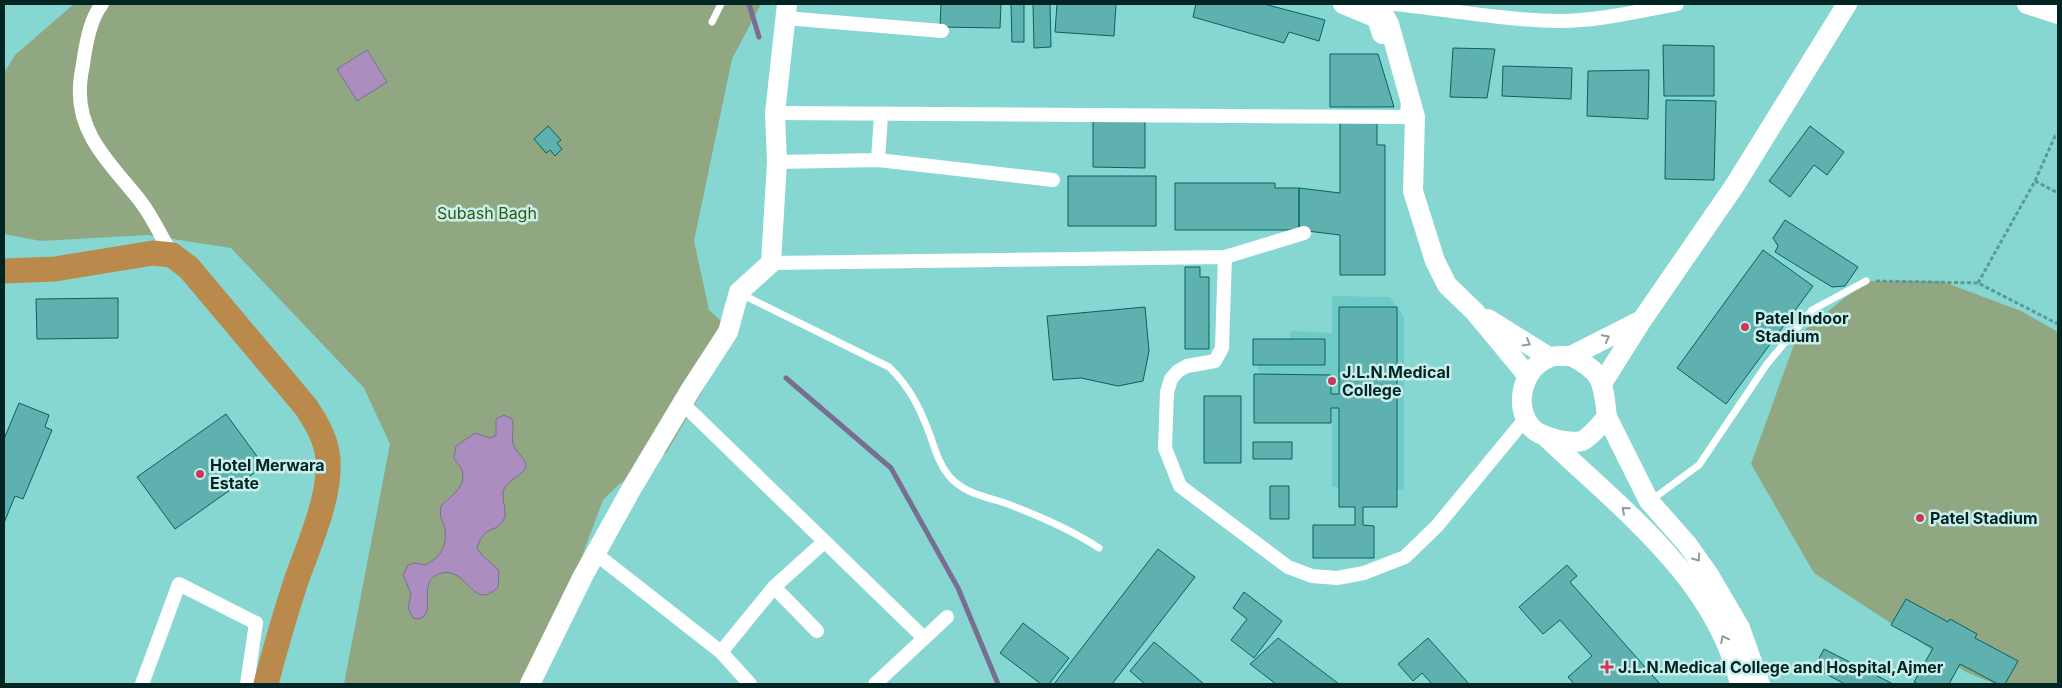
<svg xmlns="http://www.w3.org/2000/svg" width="2062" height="688" viewBox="0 0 2062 688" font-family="Inter,sans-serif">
	<rect width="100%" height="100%" fill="#86d6d2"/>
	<path fill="#70cbc8" d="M1332,296L1390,297L1404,317V490L1332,487V402L1265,399L1257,364L1287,355L1291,331L1332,333Z"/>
	<path fill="#91a781" d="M74,4H761L732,59L694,241L709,310L735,334L667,452L618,485L603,500L534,684H344L390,444L364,388L231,248L147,235L41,241L4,234V73L15,55Z
		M1866,281H1941L2021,311L2058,332V684H1995L1966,672L1814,573L1751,464L1797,336Z"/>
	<path fill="#ac8dc0" stroke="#796e91" d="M367,50L387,82L357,101L337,69Z
		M504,415L512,419C515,427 511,435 513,443C515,453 526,457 526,467C521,478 509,478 504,489C500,499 509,512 503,521C495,534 484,524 477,548C483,559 492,562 499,571L498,587C473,613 468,567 442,573C413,581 440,614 418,619L413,618L408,608L411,594L403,575L408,565L414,563L425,565C440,558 447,547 445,529C443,518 439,522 441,506C451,496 469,485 461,468C459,464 456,462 454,458L456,446L475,433L491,438L496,435V419Z"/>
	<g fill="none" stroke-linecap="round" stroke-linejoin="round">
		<path stroke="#796e91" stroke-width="5" d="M749,4L759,37
			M786,378L891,468L958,588L998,684"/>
	</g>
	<path fill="#5eb1ae" stroke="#006563" d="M941,4H1001L1000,28L940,27Z
		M1011,4H1024V42H1012Z
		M1033,4H1050L1051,47L1034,48Z
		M1057,4H1116L1114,36L1055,32Z
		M1196,4H1264L1325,20L1319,41L1289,32L1284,43L1193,17Z
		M1663,45L1714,46V96H1664Z
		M1453,48L1495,49L1487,98L1450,97Z
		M1330,54H1378L1394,107H1330Z
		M1503,66L1572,68L1571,99L1502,96Z
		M1649,70L1648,119L1587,116L1588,71Z
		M1666,100L1716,101L1714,180L1665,179Z
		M1093,116L1145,117V168L1093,167Z
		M1340,121H1377V145H1385V275H1340V235L1299,230V188L1340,193Z
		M548,126L561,140L557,143L562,149L555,156L550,150L546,153L534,139Z
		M1810,126L1844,152L1827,175L1814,165L1790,197L1769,181Z
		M1068,176H1156V226H1068Z
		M1175,183H1275V188H1299V230H1175Z
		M1785,220L1858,267L1845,286L1832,287L1775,252L1778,246L1773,238Z
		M1763,250L1813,286L1726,404L1677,368Z
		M1185,267H1200V277H1209V349H1185Z
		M118,298V338L37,339L36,299Z
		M1145,307L1149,351L1143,381L1118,386L1081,378L1053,380L1047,316Z
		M1339,307H1397V507H1363V525L1374,526V558H1313V525H1355V507H1339V408H1331V423H1254V374L1331,375V394H1339Z
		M1253,339H1325V365H1253Z
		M1204,396H1241V463H1204Z
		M19,403L49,415L45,427L52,430L23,499L15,496L4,523V439Z
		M226,414L264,466L175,529L137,477Z
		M1253,442H1292V459H1253Z
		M1270,486H1289V519H1270Z
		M1158,549L1195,577L1112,684H1054Z
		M1567,565L1577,576L1570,582L1660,684H1574L1568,677L1592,656L1560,620L1543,634L1519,607Z
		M1244,592L1282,621L1254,658L1231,640L1247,619L1233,608Z
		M1906,599L1948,622L1950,619L1977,634L1975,638L2018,661L2005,684H1998L1960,664L1949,684H1918L1914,682L1933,648L1891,625Z
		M1023,623L1069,658L1049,684H1041L1000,653Z
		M1278,638L1339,684H1276L1250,664Z
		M1428,638L1469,684H1432L1422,673L1413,681L1398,664Z
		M1154,642L1204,684H1145L1130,671Z
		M1824,649L1893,684H1845L1814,668Z"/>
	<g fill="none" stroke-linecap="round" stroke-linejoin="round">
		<path stroke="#599a97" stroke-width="3" stroke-dasharray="4 2.5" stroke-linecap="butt" d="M2035,181L2058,193
			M1876,281L1978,283L2058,324
			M1978,283L2035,181L2055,136L2058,135"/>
		<path stroke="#fff" stroke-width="7" d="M712,22L721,4
			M741,294L889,367C909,386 920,408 930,435C935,449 939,464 949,476C966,496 991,497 1013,506C1044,518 1072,530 1099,548
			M1650,501L1699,465L1767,364L1812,310L1866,281"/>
		<path stroke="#fff" stroke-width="14" d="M102,4C91,18 87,39 84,57C83,67 80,77 80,87C77,136 114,167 141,202C153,218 162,238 172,255
			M1395,4C1450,10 1504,20 1559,21C1599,21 1638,11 1677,4
			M785,18L942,31
			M775,113L1407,117L1408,101
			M878,160L881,115
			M777,162L878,160L1053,180
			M1225,257L1222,348L1215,361L1187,366L1178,371L1171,379L1167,392L1165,448L1180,486L1288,567L1312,576L1337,578L1364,573L1405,557L1437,526L1526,418
			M771,263L1225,257L1304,233
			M682,403L923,637
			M596,554L721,652L750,684
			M774,587L817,631
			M721,652L774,587L824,542
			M142,684L179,584L256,623L247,684
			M875,684L947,617"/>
		<path stroke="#fff" stroke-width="20" d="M1343,4L1377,18L1382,34
			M1378,4L1389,24L1415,117L1413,191L1435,261L1447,285L1475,312L1528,376
			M2027,4L2058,14
			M1488,319L1549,357
			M1571,356C1604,372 1603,384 1607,417C1600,425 1592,436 1582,441C1575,443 1562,441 1555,439C1547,437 1536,433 1531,427C1513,405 1523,369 1548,358C1554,355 1564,356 1571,356Z
			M1571,356L1642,320
			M1603,382L1642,320L1735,185L1847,4
			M1607,417L1649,501L1687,544L1709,575L1740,628L1760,684
			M1545,436C1620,508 1715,578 1740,684
			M530,684L583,576L633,486L691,389L728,332L739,292L771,263L777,162L775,113L787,4"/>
		<path stroke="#b98a4c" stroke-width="25" d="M4,271L55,269L153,253L172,255L189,268L306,407C315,421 324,435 327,452C334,491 309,544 296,581C285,615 275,649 266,684"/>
	</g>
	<defs><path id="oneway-chevron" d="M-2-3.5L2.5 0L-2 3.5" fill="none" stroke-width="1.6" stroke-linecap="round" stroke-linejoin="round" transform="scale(1.25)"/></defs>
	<g stroke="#8d9d9c">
		<use href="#oneway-chevron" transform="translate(1606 338) rotate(-27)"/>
		<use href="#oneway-chevron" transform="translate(1527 343) rotate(31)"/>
		<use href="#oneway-chevron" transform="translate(1625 510) rotate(-139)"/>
		<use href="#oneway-chevron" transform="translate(1697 558) rotate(55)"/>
		<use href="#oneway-chevron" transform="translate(1724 639) rotate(-116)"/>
	</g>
	<g fill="#c83858" stroke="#c9efec" stroke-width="2">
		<circle cx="1745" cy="327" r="5"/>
		<circle cx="1332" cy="381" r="5"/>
		<circle cx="200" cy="474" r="5"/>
		<circle cx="1920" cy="518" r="5"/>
		<path d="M1604.5 659.5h5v5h5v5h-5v5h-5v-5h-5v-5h5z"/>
	</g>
	<g text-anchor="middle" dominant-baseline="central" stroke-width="5" stroke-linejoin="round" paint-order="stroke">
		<g font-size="16" fill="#355909" stroke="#c9efec">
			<text x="487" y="213">Subash Bagh</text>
		</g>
		<g font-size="16" font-weight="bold" fill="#022524" stroke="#c9efec" text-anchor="start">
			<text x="1755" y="318">Patel Indoor<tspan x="1755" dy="18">Stadium</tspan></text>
			<text x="1342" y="372">J.L.N.Medical<tspan x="1342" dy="18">College</tspan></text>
			<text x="210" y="465">Hotel Merwara<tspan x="210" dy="18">Estate</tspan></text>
			<text x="1930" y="518">Patel Stadium</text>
			<text x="1618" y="667">J.L.N.Medical College and Hospital,Ajmer</text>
		</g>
	</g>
	<rect width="2062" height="688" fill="none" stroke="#022524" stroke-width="10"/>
</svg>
